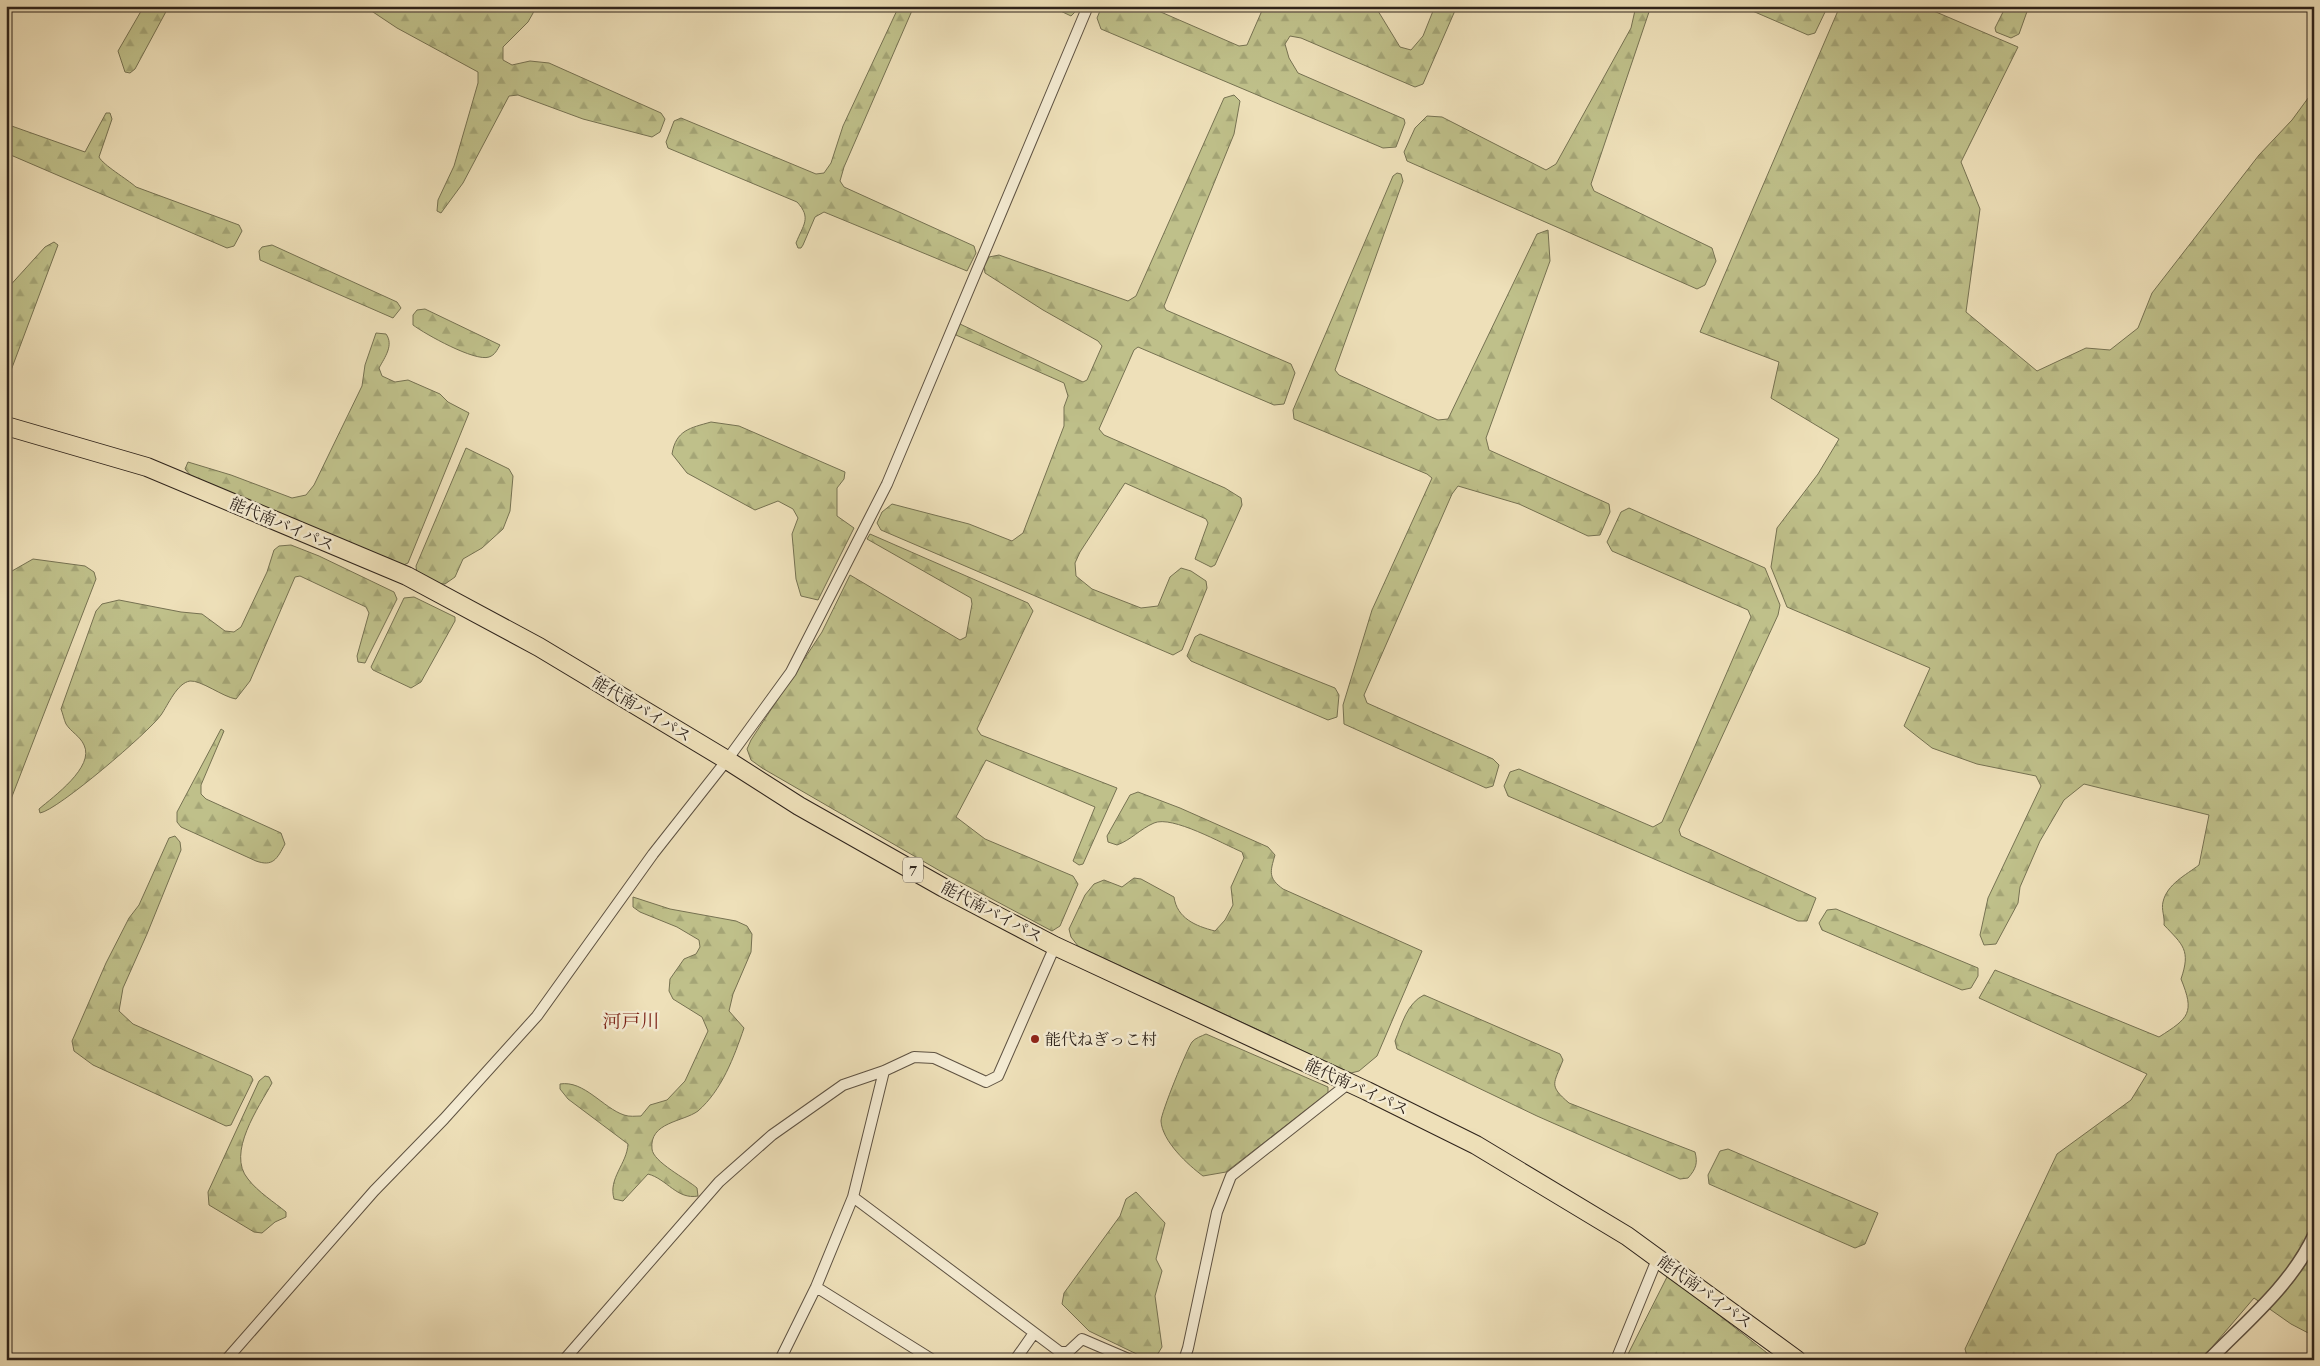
<svg xmlns="http://www.w3.org/2000/svg" width="2320" height="1366" viewBox="0 0 2320 1366" font-family="'EB Garamond','Noto Serif JP',serif">
	<defs>
		<pattern id="forest-firs" width="22" height="20" patternUnits="userSpaceOnUse" patternTransform="scale(1.25)"><rect width="22" height="20" fill="#bfc08a"/><path d="M5 1l3.5 6h-7zM16 11l3.5 6h-7z" fill="#a4a576"/></pattern>
	</defs>
	<rect width="100%" height="100%" fill="#eee0b9"/>
	<filter id="stains"><feTurbulence type="fractalNoise" baseFrequency=".004" numOctaves="4"/><feColorMatrix values="0 0 0 0 .2 0 0 0 0 .09 0 0 0 0 .02 0 0 0 .5 -.17"/></filter>
	<radialGradient id="worn" r=".72"><stop offset=".6" stop-color="#630" stop-opacity="0"/><stop offset="1" stop-color="#630" stop-opacity=".3"/></radialGradient>
	<path fill="url(#forest-firs)" stroke="#767252" d="M144,6H169L135,69L130,73L125,72L118,51Z
		M364,6H537L528,22L503,47V60L512,65L530,61L549,63L661,113L665,119L660,132L652,137L583,119L518,95L509,96L463,183L441,213L437,211L438,200L454,166L478,83V72L397,28Z
		M899,6H914L844,167L840,181L844,187L974,246L976,253L967,271L824,212L815,217L803,245L801,248H798L796,243C803,225 812,218 797,202L668,148L666,142L674,121L681,118L816,174L824,173L831,163L843,126Z
		M1050,6H1081L1071,16Z
		M1102,6H1147L1239,46L1247,45L1264,6H1375L1400,47L1411,50L1423,36L1435,6H1457L1423,84L1415,87L1301,38L1290,36L1285,44L1289,58L1298,73L1404,119L1405,123L1396,147L1383,148L1101,29L1097,18Z
		M1636,6H1651L1591,184L1594,191L1712,248L1716,261L1705,285L1697,289L1407,161L1404,152L1415,128L1427,116L1442,117L1546,170L1556,164L1631,28Z
		M1741,6H1825L1826,10L1815,33L1808,35Z
		M1840,6H1922L2018,47L1961,162L1980,209L1966,312L2037,371L2086,348L2110,350L2138,328L2152,293L2259,155L2292,120L2314,90V1336L2291,1324L2254,1298L2201,1360H1968L1965,1349L2057,1154L2131,1100L2147,1074L1979,998L1995,970L2159,1037C2189,1018 2195,1013 2181,979C2191,950 2183,945 2164,925C2165,917 2161,909 2163,902C2167,884 2186,875 2199,865L2209,815L2084,784L2064,800L2040,841L2020,887L2018,903L1996,944L1984,945L1980,935L1988,898L2041,786L2036,776L1977,764L1932,748L1904,726L1930,668L1787,607L1771,567L1777,528L1818,474L1839,439L1771,398L1779,362L1700,332Z
		M2006,6H2029L2019,34L2011,38L1996,32L1995,28Z
		M1234,95L1240,101L1234,134L1164,306L1166,310L1291,364L1295,373L1284,404L1274,405L1138,347L1134,350L1099,429L1104,435L1225,488L1241,498L1242,505L1215,565L1211,567L1195,559L1208,523L1206,519L1125,483L1080,552L1075,563L1076,576L1092,589L1141,608L1158,606L1170,577L1181,568L1191,571L1206,581L1207,588L1182,650L1173,655L881,530L877,523L882,512L892,504L969,524L1012,541L1023,533L1064,426V407L1068,396L1064,383L956,335L955,328L960,324L1083,382L1087,380L1102,346L1098,341L1043,310L985,273L984,267L989,257L999,255L1128,301L1136,296L1224,98Z
		M106,113H110L112,119L99,157C103,165 127,179 136,187L239,225L242,231L234,246L227,248L6,153V124L85,152Z
		M1397,173L1401,174L1403,181L1335,370L1339,375L1438,420L1448,419L1537,234L1548,230L1550,261L1486,438L1489,450L1609,504L1610,512L1600,535L1588,536L1519,504L1458,486L1452,494L1364,695L1367,703L1493,759L1499,765L1493,786L1486,788L1344,724L1343,705L1372,610L1432,478L1427,474L1294,419L1293,410L1393,176Z
		M54,242L58,245L10,373L6,376V290L45,247Z
		M272,245L397,302L401,308L393,318L260,260L259,251L262,247Z
		M425,309L500,345C497,350 495,355 489,357C475,362 425,334 413,325V315L417,310Z
		M376,333L386,334C394,345 385,357 379,368L382,376L395,382L408,380L440,394L448,402L469,413L408,563L399,567L192,477L185,469L188,462L231,475L292,498L306,495L314,485L362,386L365,365Z
		M711,422L739,426L845,472L844,479L837,488V516L854,528L818,600L801,596L796,579L792,534L798,518L793,509L778,501L755,510L687,473L672,454C676,430 690,428 711,422Z
		M466,448L509,469L513,476L510,511L503,529L482,548L463,559L455,577L445,584L430,583L417,575L416,566Z
		M1629,508L1765,568L1780,605L1778,615L1679,830L1681,836L1816,898L1807,921H1798L1508,796L1504,786L1510,772L1519,769L1653,827L1662,822L1751,617L1748,610L1612,551L1607,542L1621,512Z
		M870,534L1028,603L1033,611L977,729L981,735L1117,788L1083,864L1079,865L1073,861L1095,807L986,760L956,817L985,839L1073,876L1078,884L1060,926L1052,931L947,875L762,768L751,760L747,749L751,740L822,632L850,575L960,640L966,637L972,604L971,598L867,539Z
		M291,545L319,556L394,592L397,599L365,663L358,662L357,656L369,613L366,607L300,576L295,577L250,681L236,699C223,697 201,680 190,681C177,683 168,705 161,715C149,732 58,810 40,813L39,809C53,797 95,767 84,745C80,736 71,732 66,724C64,720 63,714 61,709L96,611L102,604L119,600L181,612L202,614L225,631L234,632L241,627L267,572L274,550L279,546Z
		M33,559L85,566L94,572L96,579L6,812V580L12,571Z
		M414,597L455,617V621L421,682L411,688L373,670L371,667L404,598Z
		M1200,634L1335,688L1339,695L1337,717L1328,720L1191,661L1187,656L1195,637Z
		M221,729L224,731L201,785V794L206,799L281,833L285,844C277,859 273,867 256,861L181,827L177,822V812Z
		M1138,792L1180,808L1268,847L1275,855C1270,872 1268,878 1283,889L1422,951L1377,1056L1359,1071L1351,1073L1078,946L1071,937L1069,929L1085,895L1094,884L1104,880L1122,887L1134,878L1141,879L1174,897C1177,918 1195,926 1215,931L1225,920L1233,905L1231,887L1244,858L1242,852C1223,844 1172,815 1154,823C1140,829 1131,840 1117,845L1108,842L1107,836L1130,795Z
		M175,836L180,842L181,850L147,934L123,988L119,1011L133,1024L251,1076L253,1080L231,1125L226,1126L93,1065L74,1051L72,1041L106,963L129,918L139,905L169,838Z
		M633,897L670,909L736,921L747,926L752,934L751,952L733,994L729,1011L744,1028C734,1057 722,1090 698,1111C683,1122 649,1122 652,1149C653,1162 687,1179 697,1188L698,1196C677,1200 667,1179 648,1174L623,1201L614,1199C608,1178 627,1164 628,1144L568,1099L560,1089V1084C584,1080 603,1108 624,1115C629,1117 636,1116 641,1116L650,1105L667,1100L685,1081L708,1031L702,1017L673,999L669,991L670,979L684,959L696,954L700,947L699,940L677,927L640,912L633,907Z
		M1836,909L1978,968V976L1971,988L1962,990L1822,930L1819,923L1827,910Z
		M1424,995L1560,1054L1563,1060C1554,1084 1548,1085 1569,1103L1695,1152C1698,1163 1696,1169 1688,1178L1680,1179L1537,1116L1397,1049L1395,1041C1402,1024 1407,1003 1424,995Z
		M1206,1034L1328,1087V1093L1226,1172L1203,1176C1188,1165 1162,1141 1161,1121C1161,1113 1187,1049 1192,1042C1195,1038 1202,1036 1206,1034Z
		M265,1076L269,1077L272,1083C259,1107 226,1153 248,1179C258,1192 274,1202 286,1212V1217L275,1222L262,1233L254,1232L209,1205L208,1192L259,1081Z
		M1728,1149L1878,1213L1865,1244L1855,1248L1709,1184L1708,1175L1720,1151Z
		M1136,1192L1165,1223L1156,1259L1162,1271L1155,1296L1162,1347L1154,1360H1149L1089,1331L1062,1304L1064,1293L1120,1216L1126,1199Z
		M1668,1275L1776,1360H1625Z"/>
	<g fill="none" stroke-linecap="round" stroke-linejoin="round">
		<g stroke="#5e5242" stroke-width="12">
			<path id="minor" d="M853,1197L1060,1352H1068L1082,1339L1131,1360
				M816,1287L933,1360
				M226,1360L374,1191L444,1119L537,1016L653,854L727,760L791,672L887,484L1088,6
				M564,1360L719,1182L772,1135L843,1085L884,1071L914,1057L934,1058L986,1082L998,1076L1055,946
				M780,1360L816,1287L853,1197L884,1071
				M1015,1360L1034,1333
				M1184,1360L1188,1348L1217,1212L1231,1176L1349,1083
				M1616,1360L1658,1257"/>
		</g>
		<g stroke="#5e5242" stroke-width="15">
			<path id="tertiary" d="M2209,1360C2246,1322 2291,1285 2314,1236"/>
		</g>
		<g stroke="#2e231b" stroke-width="20">
			<path id="trunk" d="M6,426L147,467L407,576L539,647L727,760L799,806L944,888L1055,946L1367,1091L1476,1145L1627,1236L1797,1360"/>
		</g>
		<use href="#minor" stroke="#f4ebd2" stroke-width="10"/>
		<use href="#tertiary" stroke="#f4ebd2" stroke-width="12"/>
		<use href="#trunk" stroke="#eee0b9" stroke-width="18"/>
	</g>
	<circle fill="#8f2418" stroke="#f4ebd2" stroke-width="2" cx="1035" cy="1039" r="5"/>
	<g text-anchor="middle" dominant-baseline="central" stroke-width="5" stroke-linejoin="round" paint-order="stroke">
		<rect fill="#f4ebd2" stroke="#695f52" stroke-width="1" x="903" y="857.5" width="20" height="25" rx="4"/>
		<g font-size="15" font-weight="bold" fill="#2e231b">
			<text x="913" y="870">7</text>
		</g>
		<g font-size="16" fill="#2e231b" stroke="#f4ebd2">
			<text transform="translate(282 524) rotate(23)">能代南バイパス</text>
			<text transform="translate(642 709) rotate(31)">能代南バイパス</text>
			<text transform="translate(992 912) rotate(28)">能代南バイパス</text>
			<text transform="translate(1357 1087) rotate(25)">能代南バイパス</text>
			<text transform="translate(1705 1292) rotate(36)">能代南バイパス</text>
		</g>
		<g font-size="16" fill="#2e231b" stroke="#f4ebd2" text-anchor="start">
			<text x="1045" y="1039">能代ねぎっこ村</text>
		</g>
		<g font-size="19" fill="#7a1f14" stroke="#f4ebd2">
			<text x="631" y="1021">河戸川</text>
		</g>
	</g>
	<rect width="2320" height="1366" fill="none" stroke="#eee0b9" stroke-width="25"/>
	<rect x="8" y="8" width="2305" height="1351" fill="none" stroke="#2e231b" stroke-width="2.5"/>
	<rect x="12" y="12" width="2295" height="1341" fill="none" stroke="#2e231b"/>
	<rect width="100%" height="100%" filter="url(#stains)"/>
	<rect width="100%" height="100%" fill="url(#worn)"/>
</svg>
